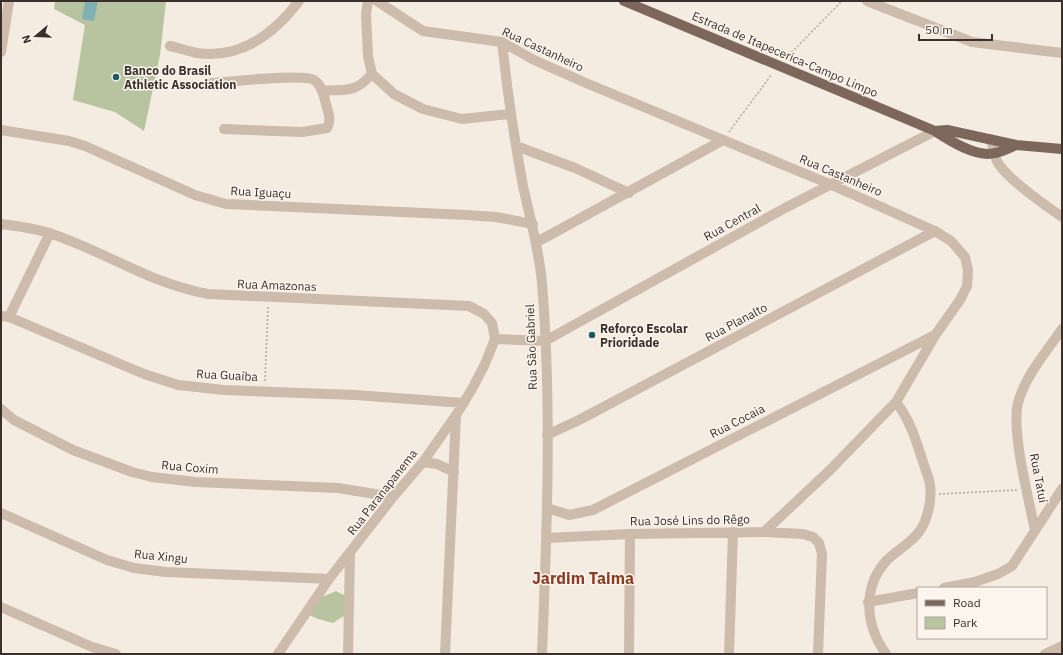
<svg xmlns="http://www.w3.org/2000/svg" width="1063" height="655" viewBox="0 0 1063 655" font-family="'IBM Plex Sans',sans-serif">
	<rect width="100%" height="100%" fill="#f4ebe1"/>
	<path fill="#b8c4a0" d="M55,1H166L160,55L144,131L115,112L73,100L85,25L54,9Z
		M336,591L348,597L344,616L333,623L318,619L307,614L322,597Z"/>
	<path fill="#7fb0b2" d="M85,1H98L94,21L82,19Z"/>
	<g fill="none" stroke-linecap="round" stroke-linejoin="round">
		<path stroke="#b9a596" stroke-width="1.5" stroke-dasharray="2 2" stroke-linecap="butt" d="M786,58L842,1
			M729,132L772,74
			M265,381L268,307
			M939,494L1017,490"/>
		<path stroke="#cdbbac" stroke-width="10" d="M368,1L366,14L368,56L372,74L394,94L423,109L462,119L509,114
			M377,1L423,31L502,42L534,60L586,83L832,185L935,231L951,241L965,257L968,270L967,286L960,300L936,334L896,402L830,470L764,532
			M867,1L972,42L1062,53
			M502,42C507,90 514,138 523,186C530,218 539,249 542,283C552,406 547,531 542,654
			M170,46C179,48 188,51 197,53C240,59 274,34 299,1
			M1,52L9,1
			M212,83C230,82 302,73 314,80C322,85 324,96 326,104C328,112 332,120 327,128L302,132L224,129
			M322,91C346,89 354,94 372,74
			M1,130L69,141L85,146L195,195L226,204L467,215L496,217L533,224
			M991,139C993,148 994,156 998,163C1008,179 1046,206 1062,217
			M516,146L575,168L629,193
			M1,224C17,226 33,228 49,233C105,251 148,283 208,294L469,306L484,314L492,323L495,339L485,364L472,389L456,415L423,462L393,497L329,579L278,654
			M537,242L723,140
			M1,316L9,317L144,374L178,385L224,390L355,395L464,403
			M9,317L50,233
			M495,339L545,341L785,208L935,131
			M1,409L14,420L73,450L132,472L152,477L196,482L338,488L393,497
			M547,435L581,419L935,231
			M423,462L437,464L454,472
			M547,508L569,515L593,510L935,335
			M1,513L107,560L134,568L166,572L329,579
			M1035,531C1029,499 1011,432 1018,403C1025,376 1047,351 1062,329
			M547,538L630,534L764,532L803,534L813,537L819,543L822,554L818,654
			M944,588L975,582L998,574L1012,566L1062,489
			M868,602L918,593
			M1,607L92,647L116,654
			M348,654L350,554
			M445,654L456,415
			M629,654L630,534
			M729,654L733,532
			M886,654C865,625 862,587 887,560C897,550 911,543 919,532C928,520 932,499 930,485C929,477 925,469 923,462C916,440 910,420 896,402
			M1045,654L1062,646"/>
		<path stroke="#7d675c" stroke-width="10" d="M624,1L935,131C950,141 977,158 995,153C1002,152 1009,148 1016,145
			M935,131L947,130L1016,145L1062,149"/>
	</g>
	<g fill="#1f5a5e" stroke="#fbf5ee" stroke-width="1.5">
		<circle cx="116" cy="77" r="4"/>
		<circle cx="592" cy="335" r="4"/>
	</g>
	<g text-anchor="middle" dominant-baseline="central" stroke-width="3" stroke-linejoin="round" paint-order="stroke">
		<g font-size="12" fill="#3b302b" stroke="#fbf5ee">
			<text transform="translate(543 49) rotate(25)">Rua Castanheiro</text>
			<text transform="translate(785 54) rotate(23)">Estrada de Itapecerica-Campo Limpo</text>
			<text transform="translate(841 175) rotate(23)">Rua Castanheiro</text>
			<text transform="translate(261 192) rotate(3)">Rua Iguaçu</text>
			<text transform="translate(732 222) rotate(-29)">Rua Central</text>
			<text transform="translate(277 285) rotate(2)">Rua Amazonas</text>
			<text transform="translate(736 322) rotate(-28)">Rua Planalto</text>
			<text transform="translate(531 347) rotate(-92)">Rua São Gabriel</text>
			<text transform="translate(227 375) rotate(3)">Rua Guaíba</text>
			<text transform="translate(737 421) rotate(-27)">Rua Cocaia</text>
			<text transform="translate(190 467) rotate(5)">Rua Coxim</text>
			<text transform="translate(1039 478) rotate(79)">Rua Tatuí</text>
			<text transform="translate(382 492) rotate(-52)">Rua Paranapanema</text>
			<text transform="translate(690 520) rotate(-1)">Rua José Lins do Rêgo</text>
			<text transform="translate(161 556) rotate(6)">Rua Xingu</text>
		</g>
		<g font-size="12" font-weight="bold" fill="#3b302b" stroke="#fbf5ee" text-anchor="start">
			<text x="124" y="70">Banco do Brasil<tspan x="124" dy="14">Athletic Association</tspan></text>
			<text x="600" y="328">Reforço Escolar<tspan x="600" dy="14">Prioridade</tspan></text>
		</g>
		<g font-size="16" font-weight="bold" fill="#8c3b22" stroke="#fbf5ee">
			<text x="583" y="578">Jardim Taima</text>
		</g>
	</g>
	<rect width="1063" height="655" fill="none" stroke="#3b302b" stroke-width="4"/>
	<rect x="917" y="587" width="130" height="52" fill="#fbf5ee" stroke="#aea6a0"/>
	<rect x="925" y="600" width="20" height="6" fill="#7d675c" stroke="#aea6a0"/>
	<text x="953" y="607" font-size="12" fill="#3b302b">Road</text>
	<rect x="925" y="617" width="20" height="12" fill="#b8c4a0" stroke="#aea6a0"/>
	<text x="953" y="627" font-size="12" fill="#3b302b">Park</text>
	<g transform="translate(36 36) rotate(251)" stroke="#fbf5ee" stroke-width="3" paint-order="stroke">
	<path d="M0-3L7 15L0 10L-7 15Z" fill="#3b302b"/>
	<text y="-6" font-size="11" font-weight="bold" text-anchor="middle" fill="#3b302b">N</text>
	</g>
	<path d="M919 34v6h73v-6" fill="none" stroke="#3b302b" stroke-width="2"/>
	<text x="925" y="34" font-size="12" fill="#3b302b" stroke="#fbf5ee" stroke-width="3" paint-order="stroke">50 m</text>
</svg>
